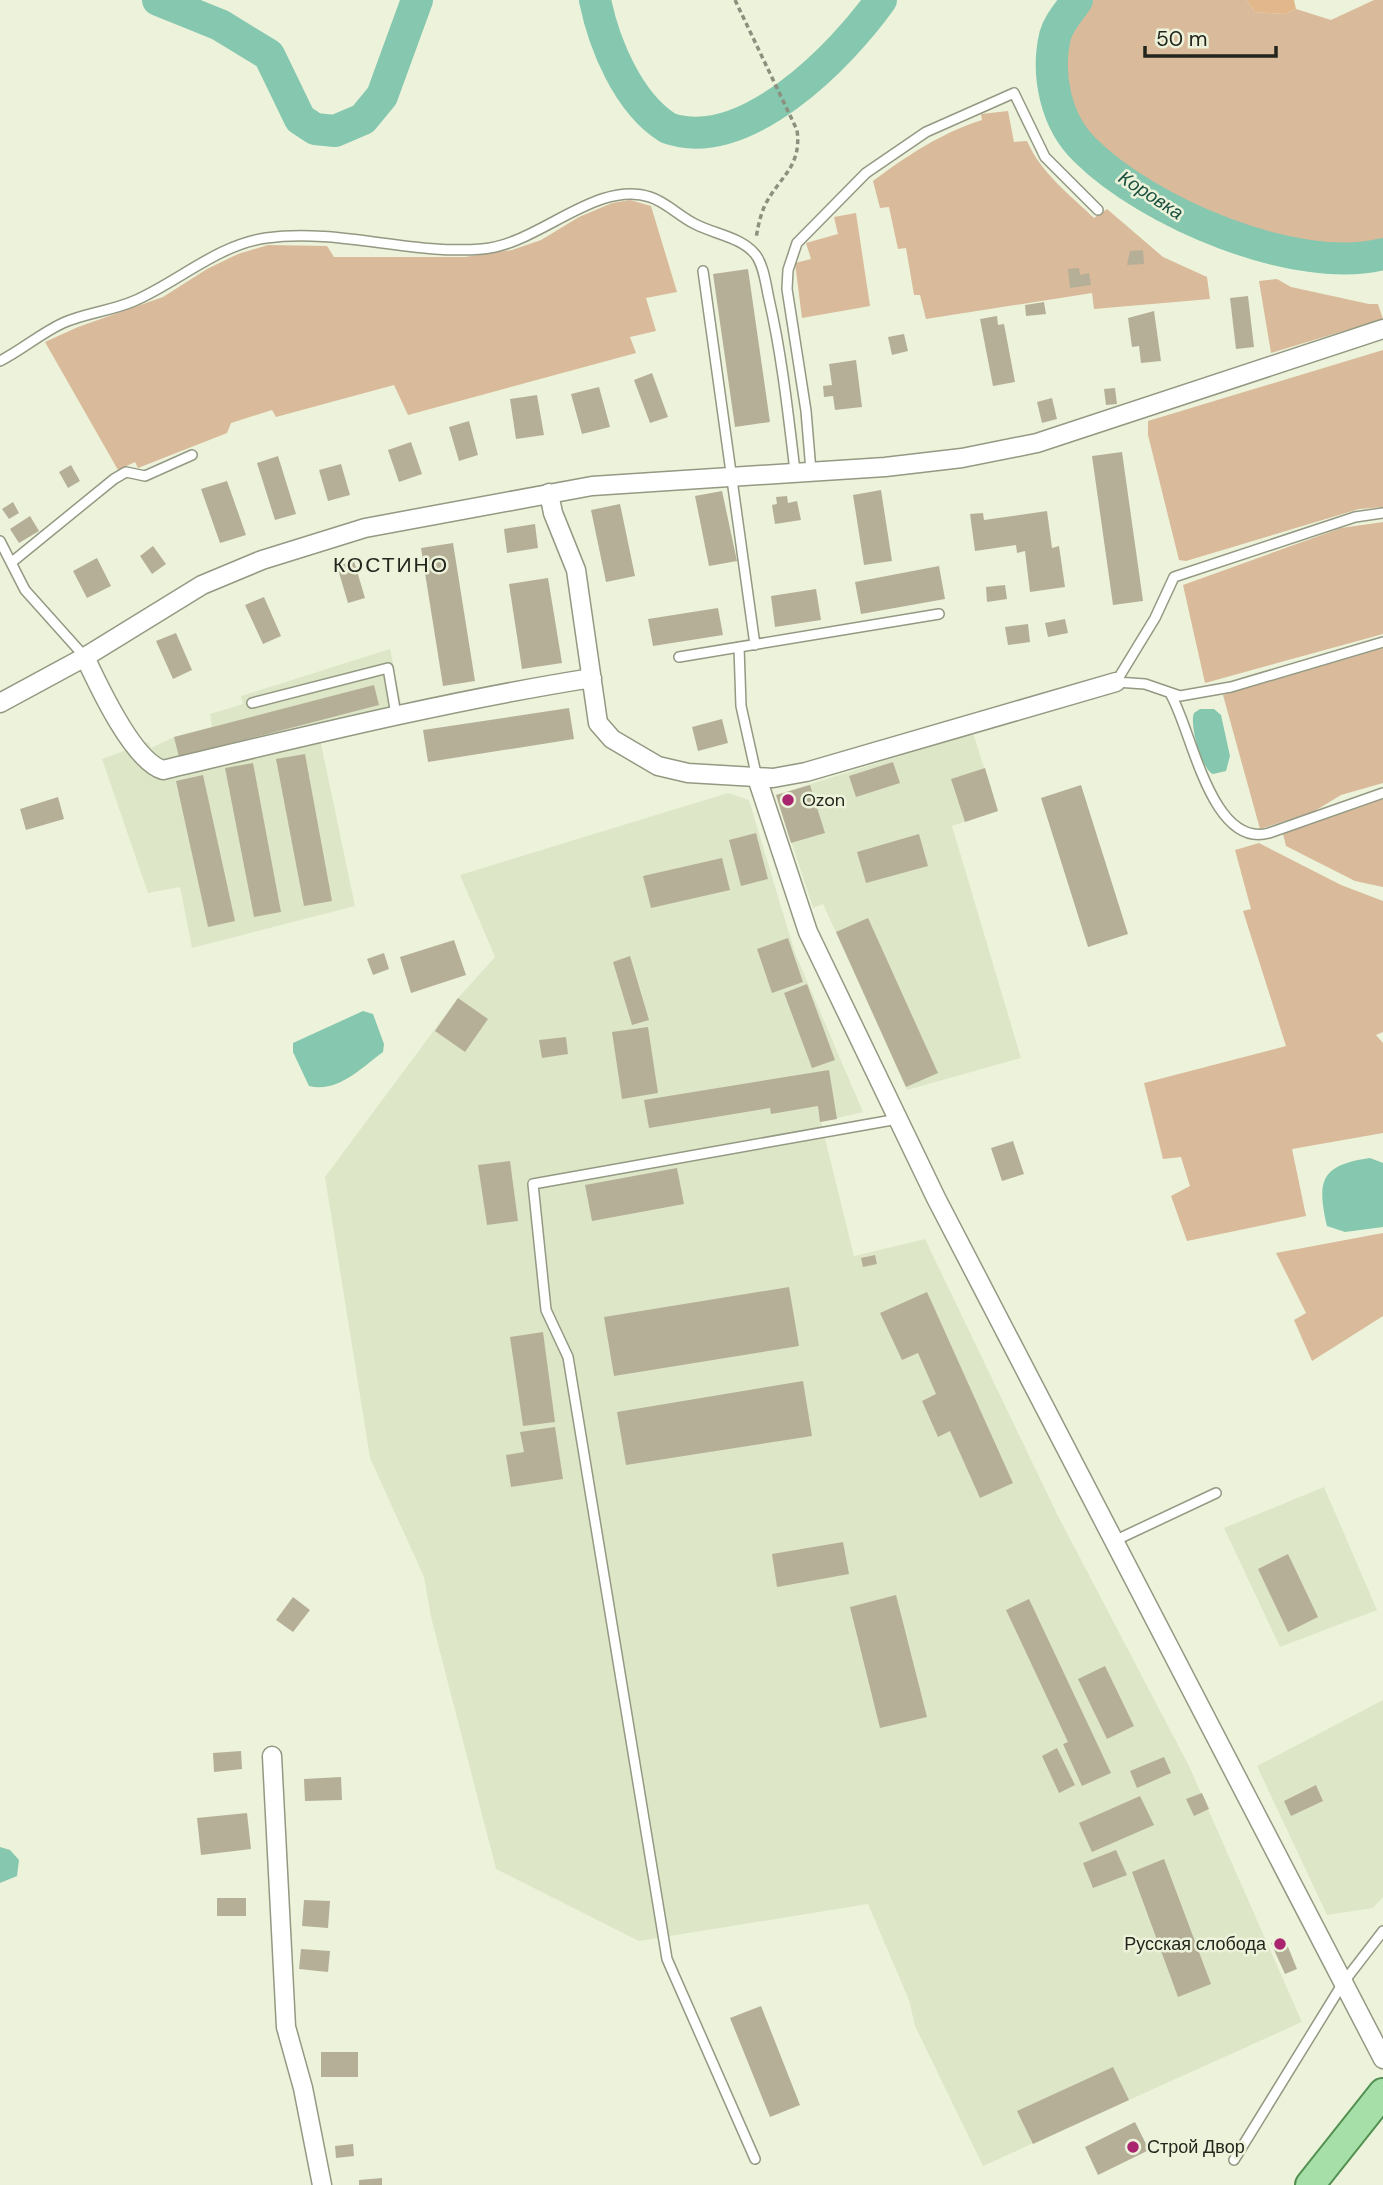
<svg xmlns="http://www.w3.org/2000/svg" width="1383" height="2185" viewBox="0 0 1383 2185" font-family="'DM Sans',sans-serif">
	<rect width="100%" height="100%" fill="#ecf3da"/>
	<path fill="#dee6c8" d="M390,649L404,718L320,739L355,906L192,948L180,887L148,893L102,759L148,742L151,748L174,737L212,727L210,714L243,704L241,696Z
		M973,733L998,811L952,826L1021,1058L907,1090L823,904L813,908L776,795Z
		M728,793L749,800L795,953L863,1112L821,1122L854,1256L925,1239L1057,1514L1189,1766L1302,2022L983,2166L915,2026L909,2000L868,1904L639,1941L496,1869L431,1617L424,1577L370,1458L325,1177L458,998L495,957L460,875Z
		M1324,1487L1377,1610L1280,1647L1224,1528Z
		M1383,1700V1897L1373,1908L1327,1915L1257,1766Z"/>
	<path fill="#d9ba9a" d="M1087,0H1246L1255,12L1285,14L1296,9L1331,20L1374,0H1383V240L1332,252L1295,247L1192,211L1158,193L1120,165L1086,132L1069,104L1059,80L1057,44Z
		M1008,111L1014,142L1027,141C1041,173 1069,194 1094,218L1107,209L1163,257L1207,277L1210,299L1094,309L1092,293L926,319L920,295H914L906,248L898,249L889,207L880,208L873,181C908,155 941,133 982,120L981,114Z
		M630,200L651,206L677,292L646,298L656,331L630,337L636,353L408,415L394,385L276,417L272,410L231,423L227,433L138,468L135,462L118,470L45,342L78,327L163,297L207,269L238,254L268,245L327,246L334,257H465L512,250L541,240L579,217L612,203Z
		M856,213L870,306L802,318L795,263L811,259L806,243L838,234L834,217Z
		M1277,279L1291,287L1369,304H1378L1383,319L1271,353L1259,281Z
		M1383,350V507L1359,509L1186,561L1179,560L1148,435V421Z
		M1383,522V634L1205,683L1183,585L1341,528Z
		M1383,648V783L1341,795L1313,812L1260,829L1223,695Z
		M1383,799V887L1355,881L1286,846L1283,834Z
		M1259,843L1341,885L1383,901V1032L1376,1035L1383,1043V1133L1292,1149L1306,1216L1187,1241L1171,1196L1190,1186L1181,1157L1163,1159L1144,1083L1286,1046L1243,911L1251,909L1235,850Z
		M1383,1233V1316L1312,1361L1294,1320L1306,1313L1276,1253Z"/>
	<path fill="#e1b78b" d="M1246,0H1294L1296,9L1285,14L1255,12Z"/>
	<path fill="#85c7af" d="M1200,709H1214L1221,715L1230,756L1226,771L1213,774C1202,770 1189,725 1194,713Z
		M363,1011L373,1014L384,1044L383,1052C361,1068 338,1093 309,1086L293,1052V1043Z
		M1370,1158L1383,1163V1227L1345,1232L1327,1226C1316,1179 1322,1165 1370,1158Z
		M0,1847L10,1850L19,1860L17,1876L0,1883Z"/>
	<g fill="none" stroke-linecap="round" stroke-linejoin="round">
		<path stroke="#85c7af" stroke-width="32" d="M158,0L220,25L269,55L300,119L315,129L335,131L363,119L382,96L417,0
			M595,0C604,44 628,103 668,128C745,155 841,56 881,0
			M1077,0C1069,12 1059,22 1055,36C1046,75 1056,122 1085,150C1147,212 1296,276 1383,254"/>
	</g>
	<path fill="#b6af98" d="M1143,250L1144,264L1127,265L1130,251Z
		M1079,268L1080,275L1089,273L1091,285L1070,288L1068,269Z
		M748,269L770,422L735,427L713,274Z
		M1248,296L1254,347L1236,349L1230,298Z
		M1044,302L1046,314L1026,316L1025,305Z
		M1154,311L1161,361L1141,363L1139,346L1132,347L1128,318Z
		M997,316L998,325L1004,324L1015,382L993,386L980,319Z
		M904,334L908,351L892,355L888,337Z
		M856,360L862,407L835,410L833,396L824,397L823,386L832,385L829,364Z
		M652,373L668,417L650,423L634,380Z
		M599,387L610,427L582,434L571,394Z
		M1115,388L1117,404L1106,405L1104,389Z
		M537,395L544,435L516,439L510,399Z
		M1052,398L1057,419L1042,423L1037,402Z
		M469,421L478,455L459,461L449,427Z
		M411,442L422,474L399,482L388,450Z
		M1122,452L1143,601L1113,605L1092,456Z
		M278,456L296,514L275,520L257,463Z
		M341,464L350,495L328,501L319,470Z
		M71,465L80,481L68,488L59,472Z
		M227,481L246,535L220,543L201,489Z
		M881,490L892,561L864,565L853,495Z
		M722,491L737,561L709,566L695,496Z
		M787,496L788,503L797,501L801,520L775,524L772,505L777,504L776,497Z
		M13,502L19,513L9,519L2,509Z
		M620,504L635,576L606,582L591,510Z
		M1047,511L1052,548L1059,546L1065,587L1030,592L1025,551L1017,553L1016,545L975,551L970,514L983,513L984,520Z
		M30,516L39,531L19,543L10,529Z
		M535,524L538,548L507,553L504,529Z
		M453,543L475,681L443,686L421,548Z
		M153,546L166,564L152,574L140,556Z
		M97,558L111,586L87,598L73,571Z
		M354,561L365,598L348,603L337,566Z
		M939,566L945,599L861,614L855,582Z
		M548,578L562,663L522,669L509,584Z
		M1005,585L1007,599L987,602L986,587Z
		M816,589L821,620L775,627L771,596Z
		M264,597L281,636L263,644L245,605Z
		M718,608L723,635L653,646L648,619Z
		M1065,619L1068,633L1048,637L1045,623Z
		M1028,624L1030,642L1008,645L1005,627Z
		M176,633L192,670L173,679L156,641Z
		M374,685L379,705L179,757L174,737Z
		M569,708L574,739L428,762L423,730Z
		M722,719L728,743L698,751L692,727Z
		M305,754L332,901L304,906L276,759Z
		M893,762L900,783L856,797L849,776Z
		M253,763L281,912L254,917L225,768Z
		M985,768L998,811L965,822L951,779Z
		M203,775L235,921L208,927L176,781Z
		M810,785L825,833L791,843L776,795Z
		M1081,785L1128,934L1088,947L1041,798Z
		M58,797L64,819L26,830L20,809Z
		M756,833L768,879L741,886L729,840Z
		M919,834L928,866L866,883L857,852Z
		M722,858L730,890L651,908L643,876Z
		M868,918L938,1073L906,1087L836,932Z
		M788,938L803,982L772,993L757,949Z
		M454,940L466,975L411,993L400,957Z
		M384,953L389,969L373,975L367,959Z
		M630,956L649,1020L632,1025L613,962Z
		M807,984L835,1060L812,1068L784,993Z
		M458,998L488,1019L465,1052L435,1031Z
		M648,1027L658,1093L622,1099L612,1032Z
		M566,1037L568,1054L542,1058L539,1040Z
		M829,1070L837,1119L820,1122L818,1106L771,1114L770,1108L649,1128L644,1100Z
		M1013,1141L1024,1174L1002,1181L991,1148Z
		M510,1161L518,1221L487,1225L478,1165Z
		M677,1168L684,1204L592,1221L585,1185Z
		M875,1255L877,1264L863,1267L861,1258Z
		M789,1287L799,1346L614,1376L604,1317Z
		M927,1292L1013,1483L980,1498L950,1431L938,1437L922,1401L936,1394L918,1353L902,1360L880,1313Z
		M543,1332L555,1422L523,1426L510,1337Z
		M803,1381L812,1436L626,1465L617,1412Z
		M555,1427L563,1479L511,1487L506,1455L524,1452L520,1432Z
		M843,1542L849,1574L777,1587L772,1554Z
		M1288,1554L1318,1617L1288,1632L1258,1569Z
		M896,1595L927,1717L880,1728L850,1607Z
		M293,1597L310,1610L293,1632L276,1620Z
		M1029,1599L1111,1773L1082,1786L1063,1744L1068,1742L1006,1610Z
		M1105,1666L1134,1726L1107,1739L1078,1679Z
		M1057,1748L1075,1785L1059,1793L1042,1756Z
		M241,1751L242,1769L214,1772L213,1753Z
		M1164,1757L1171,1773L1137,1788L1130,1771Z
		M341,1777L342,1800L305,1801L304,1779Z
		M1316,1785L1323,1801L1291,1816L1284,1801Z
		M1202,1793L1209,1809L1194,1816L1186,1799Z
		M1140,1796L1154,1825L1092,1852L1079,1823Z
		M247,1813L251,1849L201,1855L197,1818Z
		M1116,1850L1127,1875L1093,1888L1083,1863Z
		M1164,1859L1211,1984L1178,1997L1132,1872Z
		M217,1898H246V1916H217Z
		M304,1900L330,1901L328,1928L302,1926Z
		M1284,1937L1297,1969L1285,1974L1271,1943Z
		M301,1949L330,1951L328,1972L299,1969Z
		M761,2006L800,2105L770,2117L730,2018Z
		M321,2052H358V2077H321Z
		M1113,2067L1129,2100L1033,2144L1017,2111Z
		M1135,2122L1149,2150L1098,2175L1085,2147Z
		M353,2144L354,2156L336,2158L335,2146Z
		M382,2178V2185H359V2180Z"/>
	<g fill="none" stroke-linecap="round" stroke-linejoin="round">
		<g stroke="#939982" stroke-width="12">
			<path id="service" d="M703,271L755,645
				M0,361C22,350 41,333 63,323C85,313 111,311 134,301C178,282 217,245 266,238C338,228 411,255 482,249C538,245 596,179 650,197C666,202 679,216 695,224C714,234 741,237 755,254C764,265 766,286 769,299C782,356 788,413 795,471
				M811,471L806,411L787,289L788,270L797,243L866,173L926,132L1014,93L1045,157L1098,210
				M0,541L25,590L85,657
				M12,562L114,479L126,472L145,476L192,455
				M739,647L741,706L757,778
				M679,657L939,614
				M1116,682L1155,618L1174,577L1355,517L1383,513
				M1116,682L1145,684L1180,696L1231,687L1383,642
				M1171,695C1192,731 1211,849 1269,833L1383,793
				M252,703L388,668L396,715
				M1114,1541L1216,1493
				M755,2159L667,1959L568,1357L546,1310L533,1184L898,1119
				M1234,2160L1343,1983L1383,1931"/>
		</g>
		<g stroke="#939982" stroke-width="21">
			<path id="minor" d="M549,493L553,513L576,570L598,723L612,739L658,766L688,773L773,778L806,772L1116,682
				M85,657C98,685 133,761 163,770C306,736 447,701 592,678
				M0,703L85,657L202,585L262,560L365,528L592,486L885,467L962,458L1037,443L1383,329
				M757,778L808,932L936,1198L1383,2059
				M272,1756L286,2027L303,2088L322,2185"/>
		</g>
		<g stroke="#539152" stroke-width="32">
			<path id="primary" d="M1310,2185L1383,2093"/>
		</g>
		<path stroke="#8b907f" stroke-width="3.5" stroke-dasharray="5 3.5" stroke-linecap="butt" d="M735,0L797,130C802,167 780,176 765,205C760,216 758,227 756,238"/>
		<use href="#service" stroke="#fff" stroke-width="9"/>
		<use href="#minor" stroke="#fff" stroke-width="18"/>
		<use href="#primary" stroke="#a7dfa8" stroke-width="28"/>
	</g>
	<g fill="#a9256f" stroke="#ecf3da" stroke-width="2.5">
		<circle cx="788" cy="800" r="7"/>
		<circle cx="1280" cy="1944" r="7"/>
		<circle cx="1133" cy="2147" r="7"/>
	</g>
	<g text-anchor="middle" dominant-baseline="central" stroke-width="5" stroke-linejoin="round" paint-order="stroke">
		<g font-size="18" fill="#24261d" stroke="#ecf3da" text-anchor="start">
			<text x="802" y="800">Ozon</text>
			<text x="1266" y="1944" text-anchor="end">Русская слобода</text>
			<text x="1147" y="2147">Строй Двор</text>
		</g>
		<g font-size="19" font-style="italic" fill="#1c5141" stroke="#ecf3da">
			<text transform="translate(1151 195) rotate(33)">Коровка</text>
		</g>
		<g font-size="21" letter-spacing="2" fill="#24261d" stroke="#ecf3da">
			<text x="391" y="565">КОСТИНО</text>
		</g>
	</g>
	<path d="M1145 46v10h131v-10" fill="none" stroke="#24261d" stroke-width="3.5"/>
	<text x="1156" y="46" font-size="21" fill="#24261d" stroke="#ecf3da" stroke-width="5" paint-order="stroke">50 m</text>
</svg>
